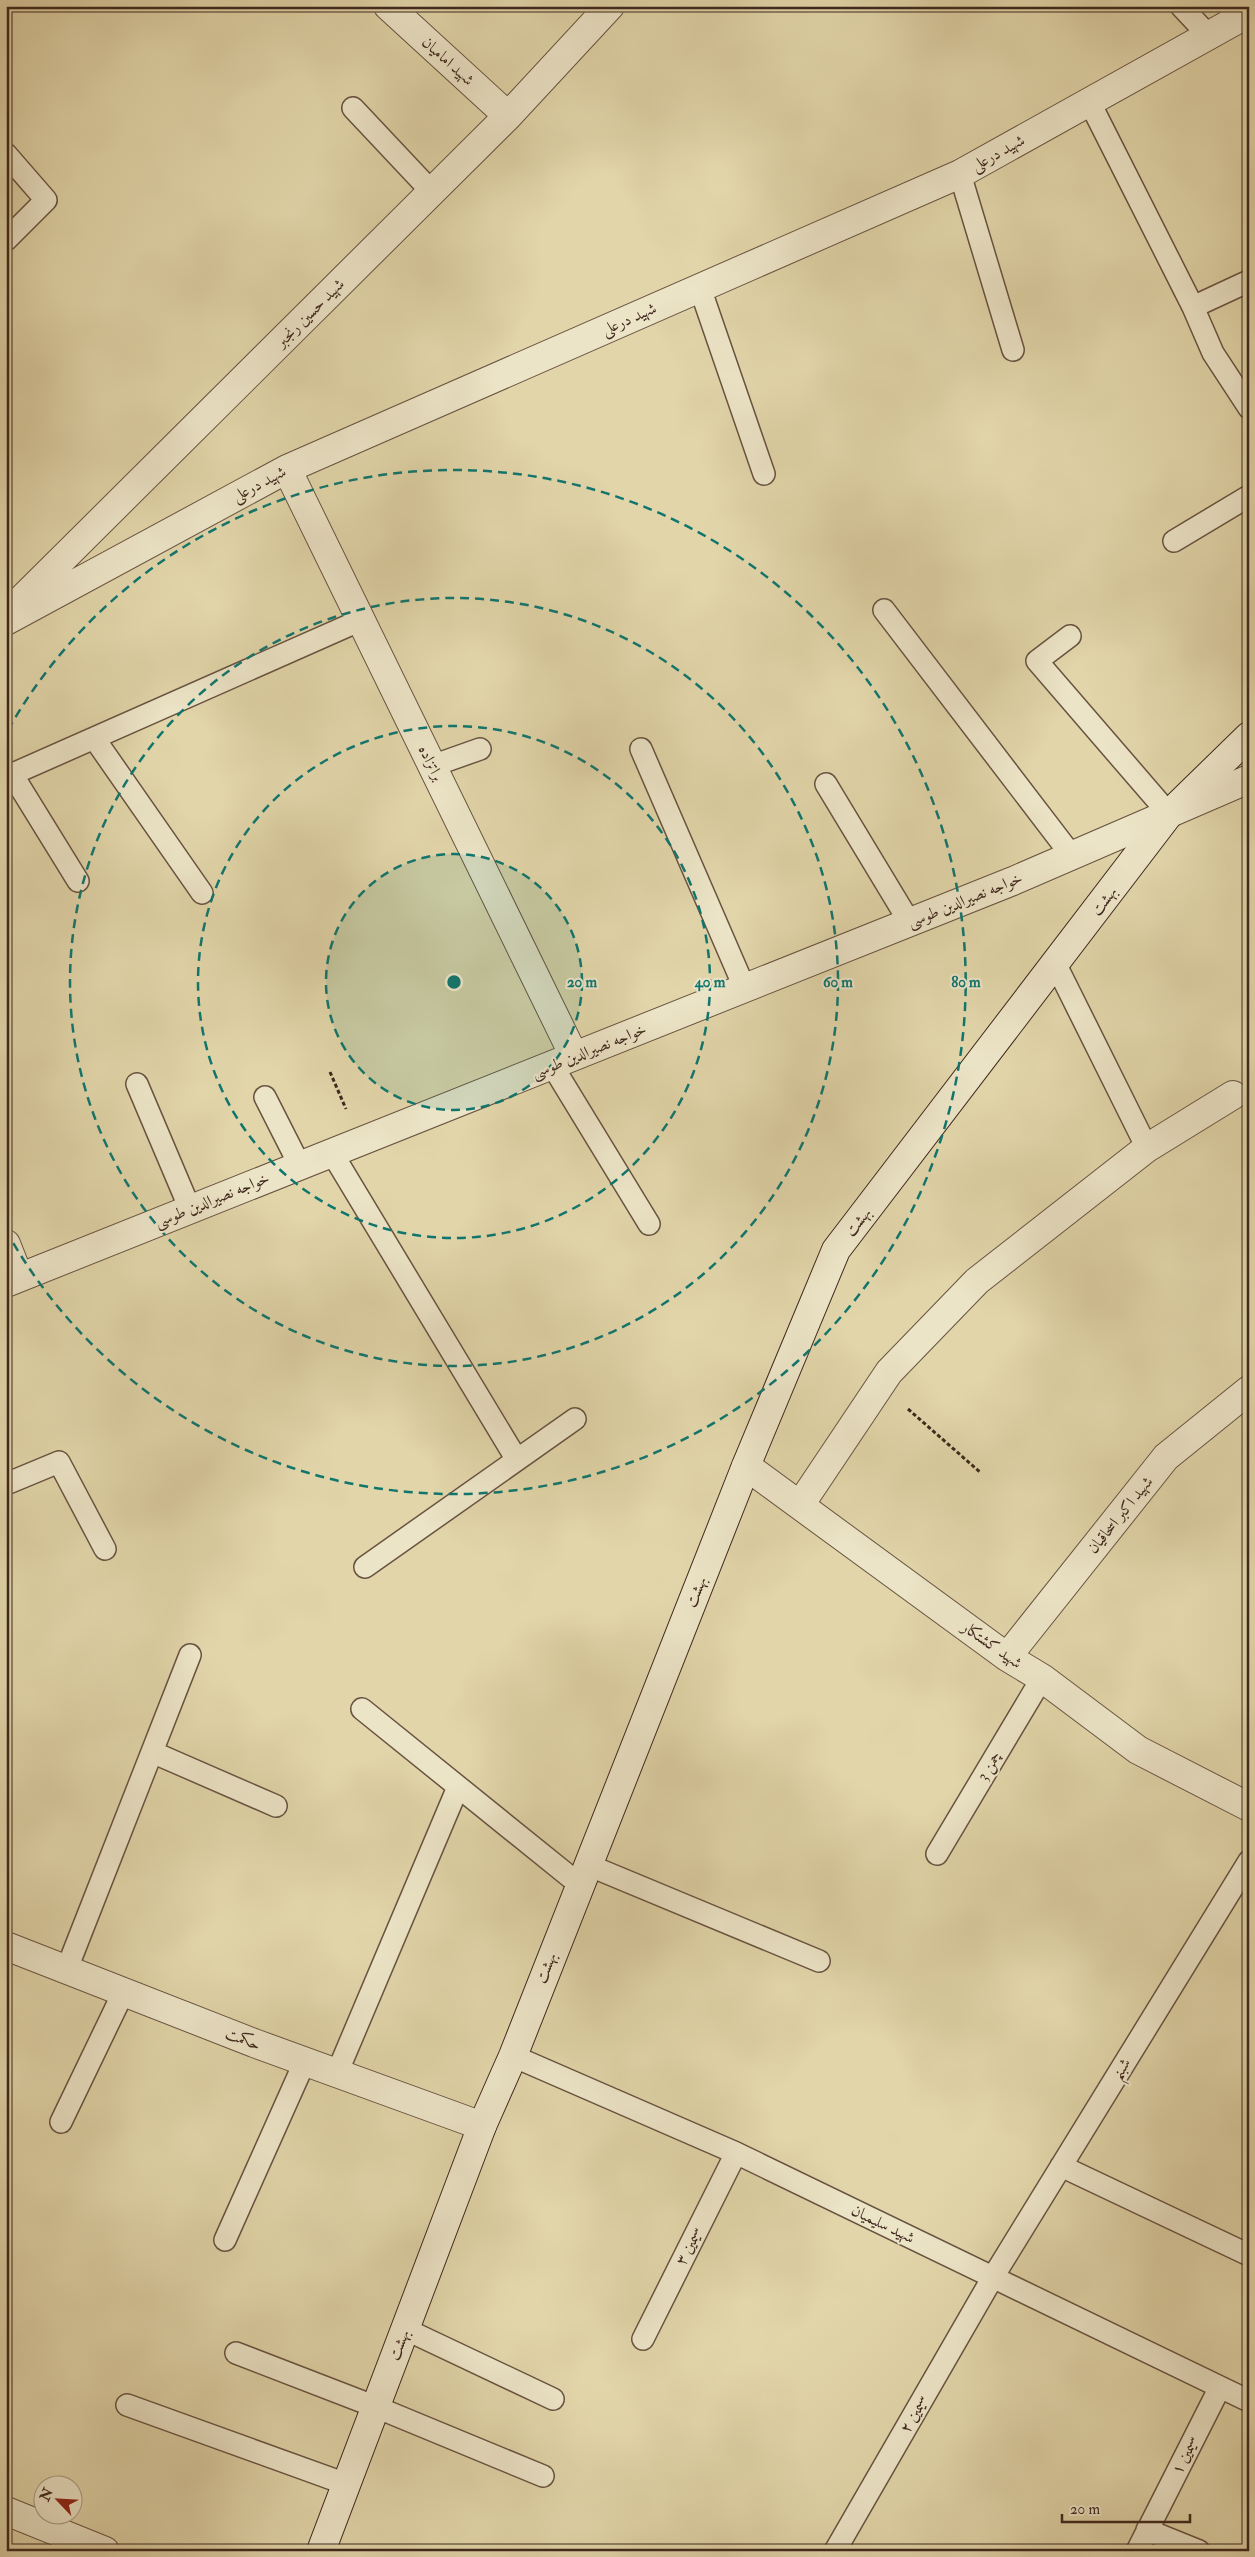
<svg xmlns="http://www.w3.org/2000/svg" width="1255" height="2557" viewBox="0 0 1255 2557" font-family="'IM FELL Double Pica',Amiri,serif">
	<rect width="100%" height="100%" fill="#e1d5a9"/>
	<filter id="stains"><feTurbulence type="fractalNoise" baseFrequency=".004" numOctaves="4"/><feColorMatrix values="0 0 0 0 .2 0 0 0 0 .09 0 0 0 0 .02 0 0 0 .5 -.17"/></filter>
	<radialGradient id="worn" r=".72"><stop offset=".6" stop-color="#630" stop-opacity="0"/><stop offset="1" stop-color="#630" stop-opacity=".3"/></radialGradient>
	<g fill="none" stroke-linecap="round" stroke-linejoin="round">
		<g stroke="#685341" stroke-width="24">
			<path id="lane" d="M1181,6L1209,36
				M1090,103L1193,307L1213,353L1249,408
				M353,108L432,192
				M6,154L46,200L6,240
				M960,174L1013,350
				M700,288L764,474
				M1193,307L1249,281
				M1174,541L1249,496
				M884,610L1072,856
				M1070,636L1037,661L1169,814
				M94,738L202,893
				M641,749L745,989
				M432,766L480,749
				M12,774L78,881
				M6,777L361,620
				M826,784L910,923
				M1056,965L1147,1148
				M552,1065L649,1224
				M137,1084L190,1209
				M265,1097L300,1166
				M332,1153L517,1460
				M6,1484L59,1462L105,1549
				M365,1567L575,1419
				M362,1709L580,1885
				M152,1752L276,1806
				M937,1854L1042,1678
				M588,1865L819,1961
				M66,1971L190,1655
				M513,2056L736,2153L1249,2401
				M337,2073L458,1787
				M61,2122L123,1993
				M1061,2166L1249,2255
				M225,2240L305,2061
				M405,2329L553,2399
				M643,2339L736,2153
				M236,2353L376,2407L543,2476
				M127,2405L346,2484
				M1147,2530L1199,2551
				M835,2551L993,2277L1249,1861
				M1137,2551L1220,2387"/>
		</g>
		<g stroke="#685341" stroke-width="30">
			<path id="street" d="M388,6L508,116
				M287,469L574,1056
				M14,607L508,116L610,6
				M6,621L287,469L960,174L1249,13
				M6,1244L19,1277
				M6,1283L1013,881L1249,779
				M746,1466L1007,1657L1042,1678L1138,1750L1249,1807
				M800,1505L889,1372L977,1281L1147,1148L1233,1095
				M1007,1657L1166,1457L1249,1390
				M6,1946L254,2043L482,2126
				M6,2511L105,2551"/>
		</g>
		<g stroke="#3f281e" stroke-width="30">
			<path id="secondary" d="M321,2551L482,2126L513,2056L746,1466L836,1250L1169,814L1249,736"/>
		</g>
		<path stroke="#3f281e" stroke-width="3" stroke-dasharray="4 2.5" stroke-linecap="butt" d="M330,1072L346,1109
			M908,1409L981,1473"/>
		<use href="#lane" stroke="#ece4c7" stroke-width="21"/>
		<use href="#street" stroke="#ece4c7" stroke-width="28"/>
		<use href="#secondary" stroke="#ece4c7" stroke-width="28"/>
	</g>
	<circle cx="454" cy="982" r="128" fill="#0f766e" fill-opacity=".12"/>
	<g fill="none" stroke="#0f766e" stroke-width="2.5" stroke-dasharray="9 6">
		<circle cx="454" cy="982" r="128"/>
		<circle cx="454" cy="982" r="256"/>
		<circle cx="454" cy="982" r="384"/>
		<path d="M8 730A512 512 0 1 1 8 1234"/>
	</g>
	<g text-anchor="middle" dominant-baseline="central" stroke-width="4" stroke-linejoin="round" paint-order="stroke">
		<g font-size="16" fill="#3f281e" stroke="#ece4c7">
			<text transform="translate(448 61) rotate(42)">شهید امامیان</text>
			<text transform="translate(998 153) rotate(-29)">شهید درعلی</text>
			<text transform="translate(310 313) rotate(-45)">شهید حسین رنجبر</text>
			<text transform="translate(629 319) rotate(-24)">شهید درعلی</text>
			<text transform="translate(259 484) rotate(-28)">شهید درعلی</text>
			<text transform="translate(431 763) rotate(64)">براتزاده</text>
			<text transform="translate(965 900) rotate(-22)">خواجه نصیرالدین طوسی</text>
			<text transform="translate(1104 901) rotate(-53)">بهشت</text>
			<text transform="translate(589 1051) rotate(-22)">خواجه نصیرالدین طوسی</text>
			<text transform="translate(212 1200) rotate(-22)">خواجه نصیرالدین طوسی</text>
			<text transform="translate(858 1222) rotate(-52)">بهشت</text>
			<text transform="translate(1120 1515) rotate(-51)">شهید اکبر اسحاقیان</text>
			<text transform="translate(696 1592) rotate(-68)">بهشت</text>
			<text transform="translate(992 1645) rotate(35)">شهید کشتکار</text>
			<text transform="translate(989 1766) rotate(-59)">چمن 3</text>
			<text transform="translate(546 1968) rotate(-69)">بهشت</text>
			<text transform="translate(243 2039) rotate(21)">حکمت</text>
			<text transform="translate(1121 2069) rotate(-58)">شبنم</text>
			<text transform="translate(883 2224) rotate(26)">شهید سلیمیان</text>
			<text transform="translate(689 2246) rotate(-63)">سیمین ۳</text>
			<text transform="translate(399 2345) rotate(-69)">بهشت</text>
			<text transform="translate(914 2414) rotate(-60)">سیمین ۲</text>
			<text transform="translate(1185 2455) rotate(-63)">سیمین ۱</text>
		</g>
	</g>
	<circle cx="454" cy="982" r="8" fill="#0f766e" stroke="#ece4c7" stroke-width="2.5"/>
	<g font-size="15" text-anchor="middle" font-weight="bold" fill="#0f766e" stroke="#ece4c7" stroke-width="4" stroke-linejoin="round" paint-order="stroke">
		<text x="582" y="987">20 m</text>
		<text x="710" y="987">40 m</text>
		<text x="838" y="987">60 m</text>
		<text x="966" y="987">80 m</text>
	</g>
	<rect width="1255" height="2557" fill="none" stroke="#e1d5a9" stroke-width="25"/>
	<rect x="8" y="8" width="1240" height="2542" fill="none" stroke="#3f281e" stroke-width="2.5"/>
	<rect x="12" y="12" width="1230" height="2532" fill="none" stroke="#3f281e"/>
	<g transform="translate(58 2500) rotate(295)"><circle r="24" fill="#ece4c7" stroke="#a79983"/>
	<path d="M0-4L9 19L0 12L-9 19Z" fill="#8f2418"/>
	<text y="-8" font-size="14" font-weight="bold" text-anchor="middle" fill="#3f281e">N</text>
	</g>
	<path d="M1062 2514v8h128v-8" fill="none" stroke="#3f281e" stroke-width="2.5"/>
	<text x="1070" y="2514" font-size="15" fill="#3f281e" stroke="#ece4c7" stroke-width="4" paint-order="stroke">20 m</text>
	<rect width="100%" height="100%" filter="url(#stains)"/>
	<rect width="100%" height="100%" fill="url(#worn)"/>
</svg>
